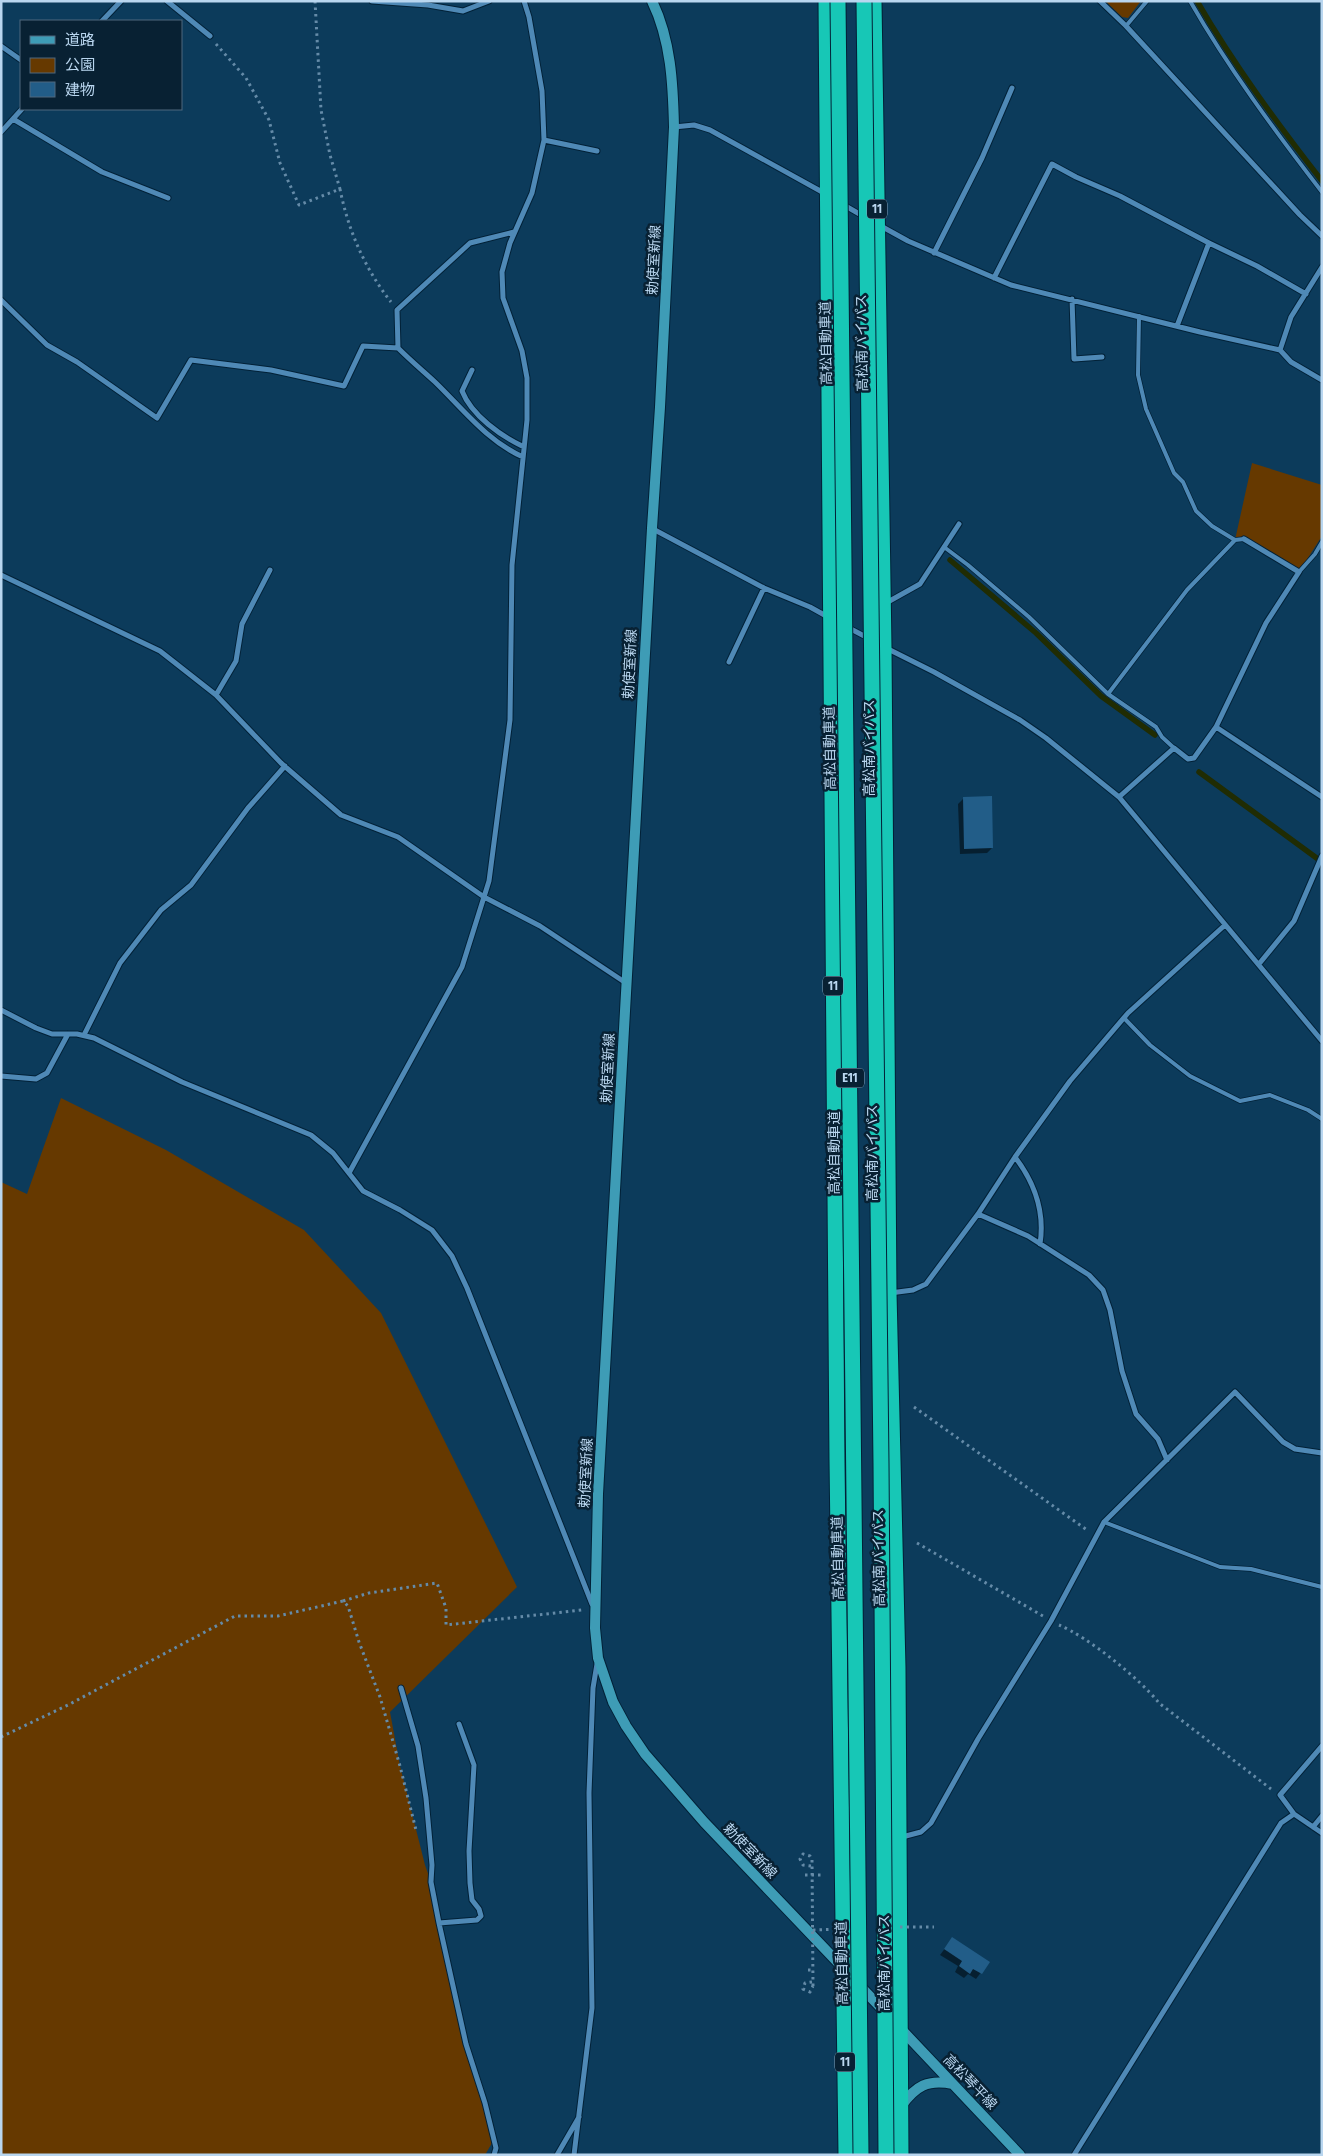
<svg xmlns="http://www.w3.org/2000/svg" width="1323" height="2156" viewBox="0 0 1323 2156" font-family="'Fira Sans Condensed','Noto Sans JP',sans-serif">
	<rect width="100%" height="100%" fill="#0c3b5b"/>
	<path fill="#663900" d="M1105,1H1141L1128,18L1122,17Z
		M1252,463L1322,485V536L1299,572L1244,539L1235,540Z
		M61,1098L166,1150L304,1230L381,1313L517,1587L390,1712L400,1766L425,1865L431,1882L439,1923L492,2143L485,2155H1V1182L27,1194Z"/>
	<path fill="#0007" d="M963,799L992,848L987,853L960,854L958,804Z
		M952,1939L988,1963L976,1979L968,1974L964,1978L955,1972L958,1966L940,1955Z"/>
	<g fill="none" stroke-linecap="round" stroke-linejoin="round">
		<path stroke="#202c03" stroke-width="5.5" d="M1197,1C1234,65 1277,123 1322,181
			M950,560L1036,633L1101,696L1155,735
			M1199,772L1322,862"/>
	</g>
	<path fill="#225d88" d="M992,796L993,848L964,849L963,797Z
		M952,1937L990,1962L982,1974L973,1969L970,1974L959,1966L962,1961L944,1949Z"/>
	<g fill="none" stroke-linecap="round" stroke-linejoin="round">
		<g stroke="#022137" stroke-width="5.5">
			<path id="lane" d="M1190,1C1229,69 1275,131 1322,192
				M1126,26L1147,1
				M1139,316L1138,375L1146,409L1174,473L1183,482L1196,511L1212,526L1235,540
				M944,547L968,565L1029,617L1108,694L1156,727L1162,737L1174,748
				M1299,572L1315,554L1322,542
				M1108,694L1187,590L1235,540L1244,539
				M1124,1018L1150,1045L1190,1076L1240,1101L1270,1095L1308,1110L1322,1119
				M1104,1522L1220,1567L1251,1569L1322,1587"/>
		</g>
		<g stroke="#022137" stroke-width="7">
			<path id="street" d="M167,1L210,36
				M372,1L428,5L463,11L489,1
				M1100,1L1126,26L1300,215L1322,236
				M102,21L121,1
				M1,46L21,60
				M13,119L102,172L168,198
				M674,127L694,125L710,130L824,193
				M1,132L22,109
				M544,140L597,151
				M842,204L863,216
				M879,225L908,241L1011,285L1200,332L1280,350L1291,317L1322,267
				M1209,243L1257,266L1306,294
				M934,253L982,158L1012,88
				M994,278L1052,164L1076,177L1120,196L1209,243L1177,326
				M1072,299L1074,359L1102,357
				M1,300L47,345L77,362L157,418L191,360L271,370L344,386L363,346L398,348L397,310L470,243L514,232
				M398,348C410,360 423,371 435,382C463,409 487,441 523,457
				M1280,350L1291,362L1322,380
				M472,370L462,391C472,416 501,436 524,447
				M653,529L764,588L810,607L828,617
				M1,575L160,651L216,695L281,763L341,815L398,837L484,897L540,926L626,983
				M886,603L920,584L959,524
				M847,627L868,638
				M886,648L934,672L1020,720L1046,738L1119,797L1322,1041
				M729,662L764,588
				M216,695L236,661L242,624L270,570
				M1216,727L1266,623L1299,572L1244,539
				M1119,797L1174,748L1188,759L1194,758L1216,727L1322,797
				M1259,964L1294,921L1322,856
				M1,1010L36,1028L52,1034H77L94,1038L182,1082L311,1135L333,1153L363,1191L400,1210L432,1230L452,1256L467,1288L592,1604
				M84,1035L120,963L161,910L191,885L248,808L285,766
				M1,1076L36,1079L47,1073L68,1034
				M1015,1157C1034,1182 1045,1212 1040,1244
				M349,1173L462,967L489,881L510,720L512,565L527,420V378L522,351L503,298L502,272L510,243L532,193L544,140L542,91L529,17L524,1
				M978,1214L1028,1236L1089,1275L1103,1290L1110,1310L1122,1371L1136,1414L1158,1439L1167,1460
				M890,1293L913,1290L926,1284L978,1214L1015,1157L1070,1081L1128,1013L1225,925
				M401,1688L418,1746L426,1798L432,1865L431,1882L439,1923L466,2044L485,2103L496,2148L494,2155
				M1294,1814L1280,1795L1322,1746
				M1313,1827L1322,1816
				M902,1837L921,1832L931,1823L978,1739L1051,1621L1104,1522L1235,1392L1283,1442L1295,1449L1322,1453
				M439,1923L477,1920L481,1916L479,1909L472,1900L470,1883L469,1851L474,1765L459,1724
				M557,2155L579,2117
				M574,2155L592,2008L589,1793L593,1688L597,1664
				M1074,2155L1281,1823L1294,1814L1322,1833"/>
		</g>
		<g stroke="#022137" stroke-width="12">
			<path id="secondary" d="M652,1C671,40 673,84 674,127L660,407L652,528L598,1494L595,1628L598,1658L613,1702L626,1726L645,1754L704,1822L845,1970
				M858,1984L886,2013
				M900,2028L1020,2155
				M901,2106C916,2086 927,2079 953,2084"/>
		</g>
		<g stroke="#022137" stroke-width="17">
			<path id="highway" d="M826,1L837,1460L846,2155
				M874,1L884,647L889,1293L898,1668L901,2155"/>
		</g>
		<path stroke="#658ba8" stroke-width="3" stroke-dasharray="2.5 4" stroke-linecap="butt" d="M315,1L321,110L330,155L340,189
			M216,44L246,78L269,120L280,163L299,205L340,189C348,230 365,269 391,302
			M914,1407L1087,1530
			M917,1543L1043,1616
			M343,1601L369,1593L437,1583L446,1608V1625L582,1610
			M1059,1625C1088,1637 1140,1679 1159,1703L1271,1789
			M1,1737L68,1705L235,1616H278L343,1601L348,1606L359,1642L380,1697L400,1766L416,1830
			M811,1866L803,1865L800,1859L803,1854L810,1856L812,1860
			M805,1875H822
			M808,1970H813
			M812,1982L805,1983L803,1989L810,1992L813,1986"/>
		<use href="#lane" stroke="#4f89b6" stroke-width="4"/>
		<use href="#street" stroke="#4f89b6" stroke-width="5"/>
		<use href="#secondary" stroke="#3e9cb6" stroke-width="10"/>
		<use href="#highway" stroke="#17c7b6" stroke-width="15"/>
		<g stroke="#022137" stroke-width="17" stroke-linecap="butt">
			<path id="highway-bridge" d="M838,1L861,2155
				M864,1L881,1463L886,2155"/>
		</g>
		<path stroke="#658ba8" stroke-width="3" stroke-dasharray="2.5 4" stroke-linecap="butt" d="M812,1860L813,1986
			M900,1927H934
			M813,1930L843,1929"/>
		<use href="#highway-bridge" stroke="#17c7b6" stroke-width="15"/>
	</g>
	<g text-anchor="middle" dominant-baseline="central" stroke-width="5" stroke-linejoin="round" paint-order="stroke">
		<g fill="#082133" stroke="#84a0b7" stroke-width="1">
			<rect x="867" y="199.5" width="20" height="19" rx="4"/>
			<rect x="823" y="976.5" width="20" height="19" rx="4"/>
			<rect x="836" y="1068.5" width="28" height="19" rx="4"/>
			<rect x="835" y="2052.5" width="20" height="19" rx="4"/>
		</g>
		<g font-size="12" font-weight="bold" fill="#b9d6ef">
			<text x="877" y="209">11</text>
			<text x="833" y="986">11</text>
			<text x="850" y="1078">E11</text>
			<text x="845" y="2062">11</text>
		</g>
		<g font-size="14" fill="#b9d6ef" stroke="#082133">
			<text transform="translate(654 260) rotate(-87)">勅使室新線</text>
			<text transform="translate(826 343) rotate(-91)">高松自動車道</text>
			<text transform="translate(862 343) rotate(-91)">高松南バイパス</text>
			<text transform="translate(630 664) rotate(-87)">勅使室新線</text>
			<text transform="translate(830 748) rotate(-91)">高松自動車道</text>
			<text transform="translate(869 748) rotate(-90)">高松南バイパス</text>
			<text transform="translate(608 1068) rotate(-87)">勅使室新線</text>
			<text transform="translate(834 1153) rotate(-90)">高松自動車道</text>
			<text transform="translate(872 1153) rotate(-90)">高松南バイパス</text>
			<text transform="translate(586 1473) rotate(-87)">勅使室新線</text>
			<text transform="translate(838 1558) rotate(-91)">高松自動車道</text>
			<text transform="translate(879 1558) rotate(-91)">高松南バイパス</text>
			<text transform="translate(750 1851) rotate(46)">勅使室新線</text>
			<text transform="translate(842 1963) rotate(-91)">高松自動車道</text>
			<text transform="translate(884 1963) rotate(-90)">高松南バイパス</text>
			<text transform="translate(970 2082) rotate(46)">高松琴平線</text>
		</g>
	</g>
	<rect width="1323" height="2156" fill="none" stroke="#b9d6ef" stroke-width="5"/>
	<rect x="20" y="20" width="162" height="90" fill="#082133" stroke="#4f697e"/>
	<rect x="30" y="36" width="25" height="8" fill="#3e9cb6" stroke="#4f697e"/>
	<text x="65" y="45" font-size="15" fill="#b9d6ef">道路</text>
	<rect x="30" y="58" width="25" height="15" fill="#663900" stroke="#4f697e"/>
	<text x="65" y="70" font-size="15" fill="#b9d6ef">公園</text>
	<rect x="30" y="82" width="25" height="15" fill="#225d88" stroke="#4f697e"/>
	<text x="65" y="95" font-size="15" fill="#b9d6ef">建物</text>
</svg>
